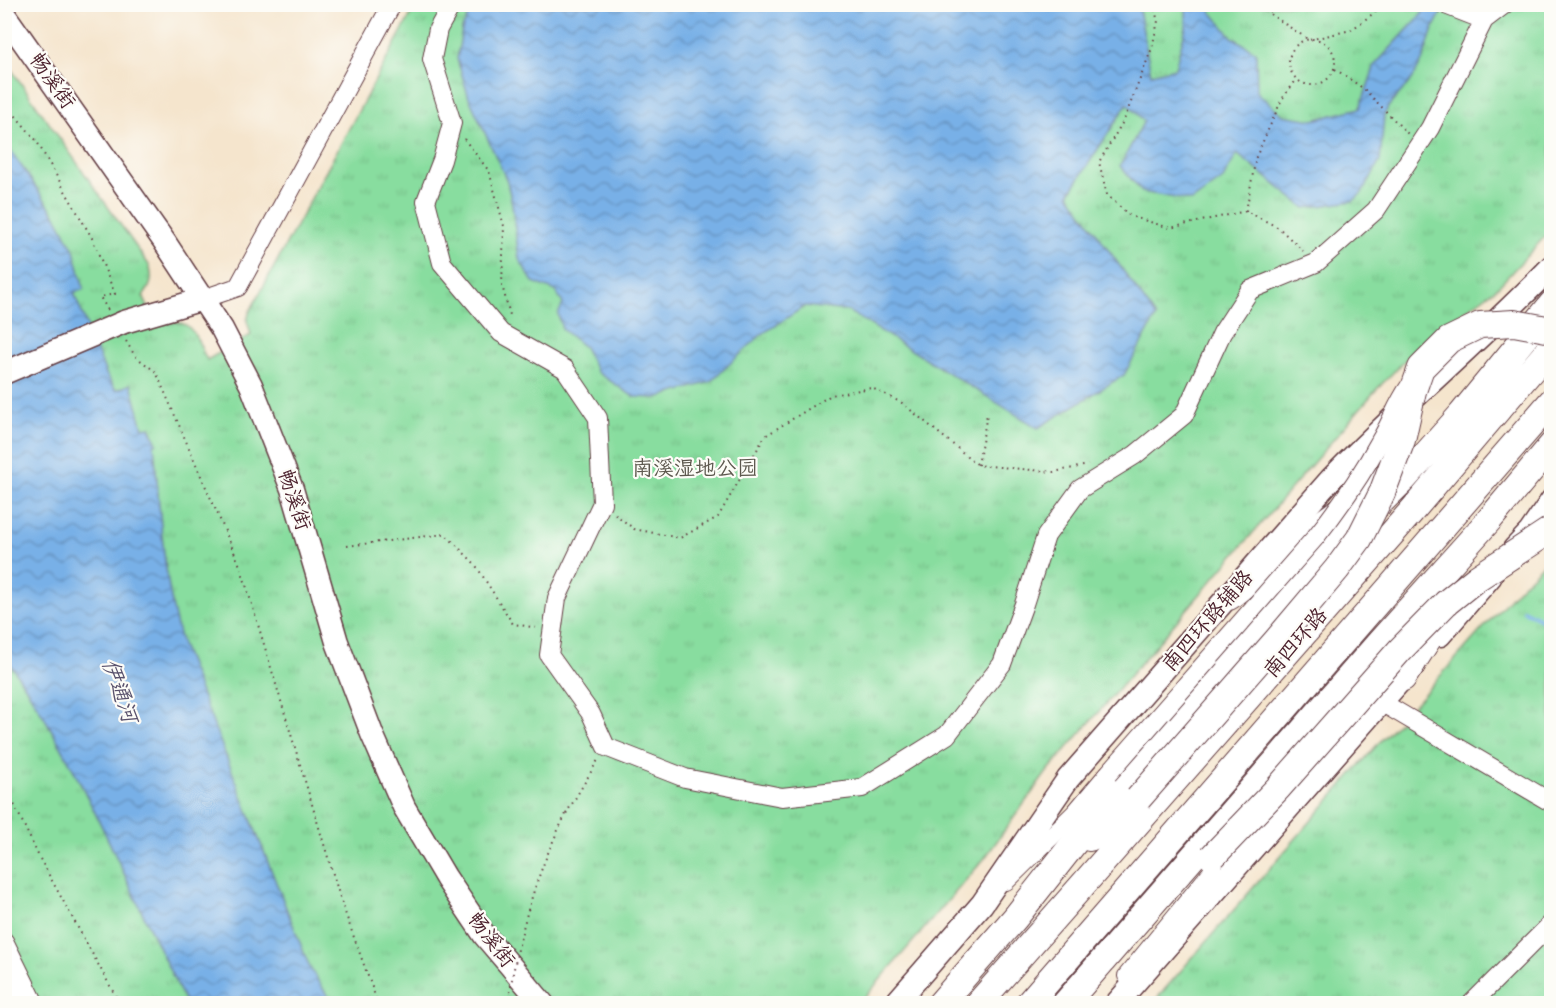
<svg xmlns="http://www.w3.org/2000/svg" width="1556" height="1008" viewBox="0 0 1556 1008" font-family="Mynerve,'LXGW WenKai TC',sans-serif">
	<defs>
		<pattern id="park-tufts" width="24" height="20" patternUnits="userSpaceOnUse" patternTransform="scale(1.5)"><rect width="24" height="20" fill="#88dd9f"/><path d="M3 7l-1-3M5 7V3M7 7l1-3M15 17l-1-3M17 17v-4M19 17l1-3" fill="none" stroke="#77bd89"/></pattern>
		<pattern id="water-waves" width="16" height="10" patternUnits="userSpaceOnUse" patternTransform="scale(1.5)"><rect width="16" height="10" fill="#78b0e7"/><path d="M0 5q4-4 8 0t8 0" fill="none" stroke="#648fbb"/></pattern>
	</defs>
	<rect width="100%" height="100%" fill="#fdfcf7"/>
	<filter id="ink" filterUnits="userSpaceOnUse"><feTurbulence type="fractalNoise" baseFrequency=".0167" numOctaves="2"/><feDisplacementMap in="SourceGraphic" scale="12" xChannelSelector="R" yChannelSelector="G"/><feConvolveMatrix kernelMatrix="1 2 1 2 8 2 1 2 1" color-interpolation-filters="sRGB"/></filter>
	<filter id="wash" filterUnits="userSpaceOnUse"><feTurbulence type="fractalNoise" baseFrequency=".008" numOctaves="4" result="noise"/><feDisplacementMap in="SourceGraphic" scale="24" xChannelSelector="R" yChannelSelector="G"/><feGaussianBlur stdDeviation="1.35" result="paint"/><feColorMatrix in="noise" values="0 0 0 0 0 0 0 0 0 0 0 0 0 0 0 0 0 1.4 0 .05"/><feComposite in="paint" operator="in"/></filter>
	<g filter="url(#wash)">
		<rect width="100%" height="100%" fill="#f5e5cd"/>
		<path fill="url(#park-tufts)" stroke="#697e65" stroke-width="1.5" d="M416,5H1551V230L1498,287L1424,341L1376,390L1047,772L984,859L860,1003H5L4,59L149,265C153,277 152,286 143,296L156,325C191,314 194,333 207,360L251,335L247,321L249,313Z
			M1551,557V1003L1152,1004L1384,737L1398,723L1519,588Z"/>
		<path fill="url(#water-waves)" stroke="#616889" stroke-width="1.5" d="M1138,4L1151,74L1175,68L1186,27V5H1208V8L1232,37L1256,52L1257,92L1283,115L1313,120L1360,108L1375,65L1421,15L1428,5H1445L1433,29L1423,59L1413,78L1388,107L1384,116L1380,161L1362,193L1353,201L1305,208L1237,154L1223,179L1192,201L1142,192L1120,166L1144,121L1127,104L1069,194L1156,317L1124,375L1038,428L848,311L805,306L762,334L710,382L656,398L634,397L597,372L584,347L562,329L558,314L563,304L556,291L533,282L519,259L512,204L507,181L469,98L457,59L462,29L473,5Z
			M4,141L56,216L74,250L84,289L74,293L107,376L116,390L131,384L143,428L150,427L157,443L154,445C160,512 163,580 182,645L310,968L332,1003H186C127,888 81,763 5,657Z"/>
		<g fill="none" stroke-linecap="round" stroke-linejoin="round">
			<path stroke="#78b0e7" stroke-width="4" d="M1523,610L1552,625"/>
		</g>
	</g>
	<g filter="url(#ink)">
		<g fill="none" stroke-linecap="round" stroke-linejoin="round">
			<g stroke="#643d43" stroke-width="20">
				<path id="minor" d="M452,4L438,29L432,59L452,123L442,160L426,201L442,263L501,333L565,369L598,418L602,503L557,598L549,655L591,714L606,747L685,778L782,797L862,788L947,735L1002,664L1024,604L1046,536L1080,489L1135,455L1184,415L1222,333L1250,290L1316,263L1376,210L1430,128L1484,20L1505,4
					M1443,4L1484,20
					M203,299L238,287L392,4
					M1381,702L1552,803
					M1006,881L1075,813L1108,774
					M4,941L35,1004
					M4,972L20,1004
					M1127,976L1229,851
					M1471,1004L1552,923"/>
			</g>
			<g stroke="#643d43" stroke-width="25">
				<path id="major" d="M4,14L164,241L222,329L251,385L292,489L337,642L372,734L404,807L446,878L485,936L543,1004
					M124,322L203,299
					M1514,549L1530,532L1552,500
					M1440,635L1491,576
					M895,1004L982,904L1068,779L1331,479C1402,405 1481,340 1552,266
					M1116,1004L1414,665"/>
			</g>
			<g stroke="#643d43" stroke-width="28">
				<path id="highway" d="M1229,597L1293,545L1388,475
					M1403,678L1447,610
					M1090,838L1128,809
					M940,1004L1015,918L1101,809L1211,682L1345,537L1403,480L1461,415L1552,304
					M978,1004L1411,512L1552,346
					M1028,1004L1552,401
					M1065,1004L1379,643L1490,519L1552,445"/>
			</g>
			<path stroke="#643d43" stroke-width="2" stroke-dasharray="1.5 4.5" stroke-linecap="butt" d="M1153,4L1158,21L1152,48L1124,120L1099,162L1107,195L1130,216L1170,228L1246,211L1279,228L1303,251
				M1255,4L1309,40L1351,30L1382,7L1383,4
				M1289 62a23 23 0 1 1 46 0a23 23 0 1 1-46 0Z
				M1335,69L1364,89L1409,135
				M4,102L36,140L92,238L115,294L100,297L108,310
				M464,139L489,171L504,226L502,285L511,319
				M1246,211L1256,157L1282,99L1297,79
				M126,341L135,356L156,372L241,568L342,904L378,1004
				M978,465L987,414
				M615,514L634,529L680,538L718,517L765,436L831,395L872,388L902,403L978,465L1054,472L1088,465
				M347,546L445,534L475,564L513,624L538,628
				M4,783L39,857L120,1004
				M566,814L598,760"/>
			<use href="#minor" stroke="#fff" stroke-width="18"/>
			<use href="#major" stroke="#fff" stroke-width="22"/>
			<use href="#highway" stroke="#fff" stroke-width="26"/>
			<g stroke="#643d43" stroke-width="20" stroke-linecap="butt">
				<path id="minor-bridge" d="M1108,774L1314,539C1339,508 1361,476 1380,441C1391,423 1397,404 1409,387"/>
			</g>
			<g stroke="#643d43" stroke-width="25" stroke-linecap="butt">
				<path id="major-bridge" d="M4,373L124,322"/>
			</g>
			<g stroke="#643d43" stroke-width="28" stroke-linecap="butt">
				<path id="highway-bridge" d="M1138,799L1277,640L1337,569L1359,539L1382,493L1402,440L1413,391L1421,368L1449,340L1480,325L1514,323L1552,330
					M1212,857L1279,787L1400,650L1446,603L1477,578L1552,529"/>
			</g>
			<path stroke="#643d43" stroke-width="2" stroke-dasharray="1.5 4.5" stroke-linecap="butt" d="M508,1004C518,936 535,875 566,814"/>
			<use href="#minor-bridge" stroke="#fff" stroke-width="18"/>
			<use href="#major-bridge" stroke="#fff" stroke-width="22"/>
			<use href="#highway-bridge" stroke="#fff" stroke-width="26"/>
		</g>
	</g>
	<g text-anchor="middle" dominant-baseline="central" stroke-width="4.5" stroke-linejoin="round" paint-order="stroke">
		<g font-size="21" fill="#4a1f2b" stroke="#fdfcf7">
			<text transform="translate(52 81) rotate(55)">畅溪街</text>
			<text transform="translate(294 500) rotate(72)">畅溪街</text>
			<text transform="translate(1208 621) rotate(-49)">南四环路辅路</text>
			<text transform="translate(1296 643) rotate(-49)">南四环路</text>
			<text transform="translate(491 940) rotate(53)">畅溪街</text>
		</g>
		<g font-size="21" fill="#5d584e" stroke="#fdfcf7">
			<text x="695" y="469">南溪湿地公园</text>
		</g>
		<g font-size="22" font-style="italic" fill="#5a526d" stroke="#fdfcf7">
			<text transform="translate(119 691) rotate(71)">伊通河</text>
		</g>
	</g>
	<rect width="1556" height="1008" fill="none" stroke="#fdfcf7" stroke-width="24"/>
</svg>
